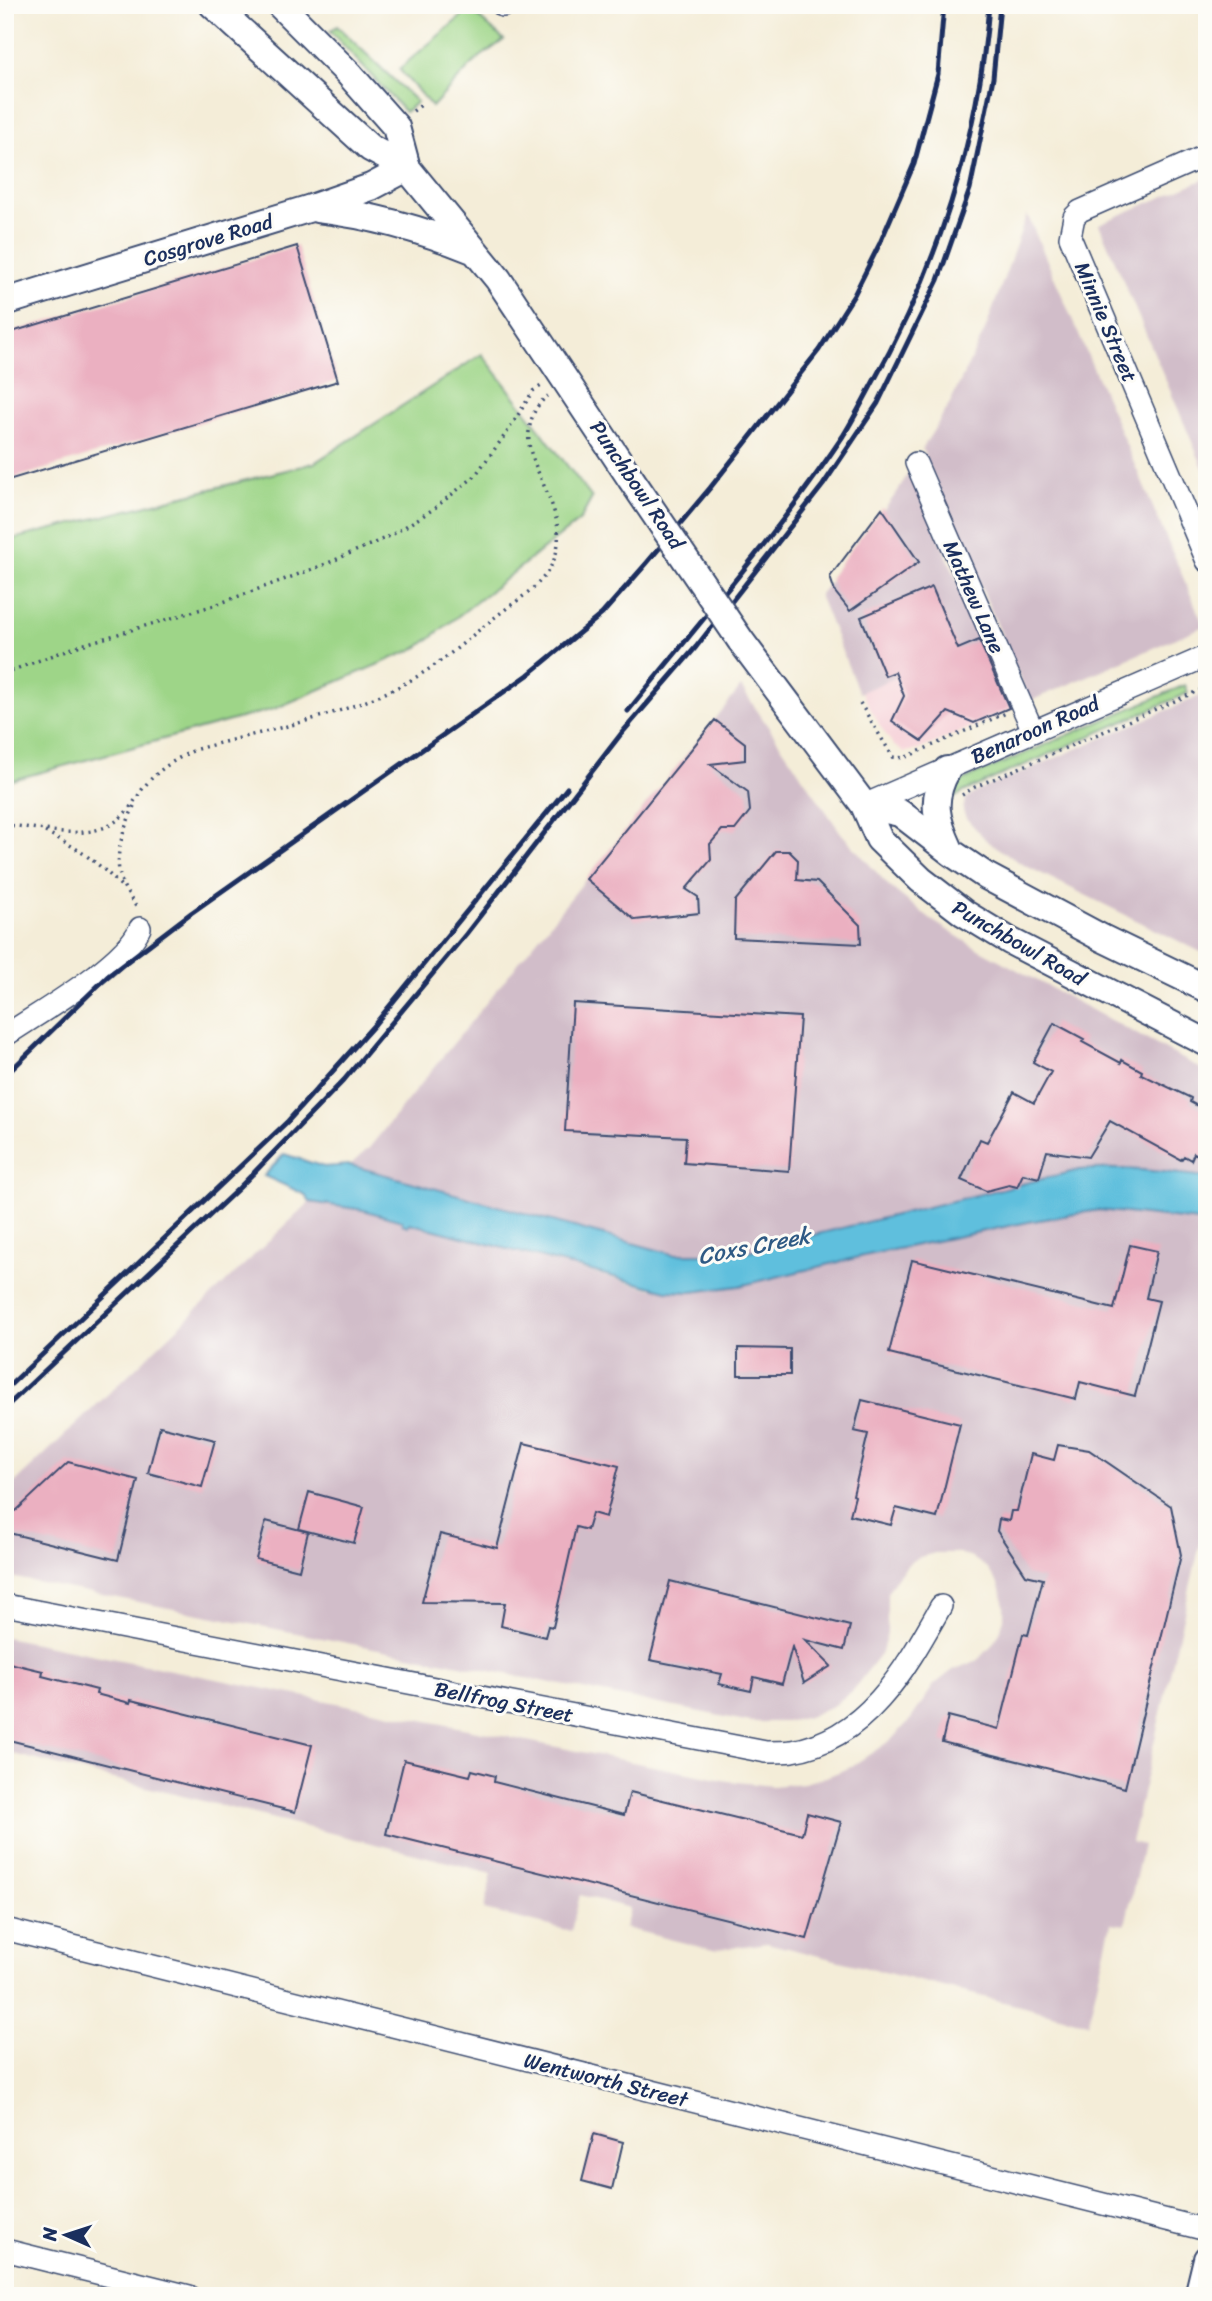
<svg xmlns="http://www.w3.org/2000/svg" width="1212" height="2301" viewBox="0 0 1212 2301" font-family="Sriracha,sans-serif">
	<rect width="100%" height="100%" fill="#fdfcf7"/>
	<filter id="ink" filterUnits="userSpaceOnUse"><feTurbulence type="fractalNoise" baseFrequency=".0143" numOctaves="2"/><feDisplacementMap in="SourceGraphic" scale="14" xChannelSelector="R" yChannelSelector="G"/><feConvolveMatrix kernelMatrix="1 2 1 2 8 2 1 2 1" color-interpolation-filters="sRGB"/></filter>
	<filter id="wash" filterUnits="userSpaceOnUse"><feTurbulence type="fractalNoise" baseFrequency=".00686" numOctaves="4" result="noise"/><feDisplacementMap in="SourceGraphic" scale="28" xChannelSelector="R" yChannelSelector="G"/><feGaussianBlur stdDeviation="1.57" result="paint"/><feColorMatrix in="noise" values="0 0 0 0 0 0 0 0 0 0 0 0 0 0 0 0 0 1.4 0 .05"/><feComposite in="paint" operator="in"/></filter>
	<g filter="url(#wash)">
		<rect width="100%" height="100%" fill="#f4edd8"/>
		<path fill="#f6cfd7" d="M983,640L1013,709L918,750L904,752L894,746L880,726L861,691Z"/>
		<path fill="#d1bdc9" d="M1207,178V477L1099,224Z
			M1027,214L1204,626L1030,701L922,449L948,407L986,328Z
			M910,470L983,640L859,693L819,595L840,570L898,491Z
			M741,687L841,833L889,886L930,919L971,945L1207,1072V1177L1138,1169L1079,1170L736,1254H672L350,1165L369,1148Z
			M1207,693V955L1020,863L987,841L966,818L963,811L964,805L966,799L976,792Z
			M310,1202L363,1210L652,1289L739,1286L868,1255L1033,1221L1099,1210L1207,1222V1514L1131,1842L1143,1845L1125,1925L1111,1923L1088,2023L767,1943L713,1950L625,1928L630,1908L580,1895L571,1931L484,1910L492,1873L5,1752V1637L728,1781L773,1786L804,1783L826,1777L849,1768L891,1740L911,1719L934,1685L953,1670L978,1660L989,1649L1000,1633L1004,1618V1601L998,1584L987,1568L974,1559L959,1553H935L920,1557L910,1562L894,1581L887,1593V1633L882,1652L852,1691L834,1705L808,1717L786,1722H751L5,1576V1492Z"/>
		<path fill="#9ed588" stroke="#5c8273" stroke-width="2" d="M470,9L504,40L476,60L432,107L399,69Z
			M337,26L417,102L405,112L330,31Z
			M482,354L592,498L580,520L419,647L274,709L5,782V541L314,463Z
			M1185,685L1188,693L963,792L948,802L952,787L956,783Z"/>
		<path fill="#5fbfdd" stroke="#3d779e" stroke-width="2" d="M284,1154L324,1167L350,1165L672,1254H736L1079,1170C1122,1166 1164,1172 1207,1177V1222L1099,1210L1033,1221L868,1255L739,1286L692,1292L667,1291L409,1223L408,1226L402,1224V1221L363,1210L310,1202L304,1194L264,1176Z"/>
		<g id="blocks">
			<path fill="#ebb0c1" d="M297,246L338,381L5,481V334Z
				M882,508L919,562L850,611L835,592L830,577Z
				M932,587L958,649L979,640L1009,708L974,723L948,712L922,741L892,721L904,696L895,672L885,676L861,617Z
				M715,720L745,743V760L710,764L748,792L750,811L735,830H722L710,844L711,860L686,889L698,897L699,913L635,920L586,879Z
				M776,851H789L798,860L797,880L817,882L860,925L861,944L734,938L735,901Z
				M573,1003L800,1017L789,1171L684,1163L686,1137L565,1131Z
				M1054,1023L1084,1039L1082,1042L1121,1063L1122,1060L1142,1071L1141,1074L1191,1098L1190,1102L1207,1111V1160L1194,1153L1191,1160L1184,1156L1181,1160L1110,1121L1088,1157L1047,1151L1039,1178L1023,1174L1017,1187L1009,1185L986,1191L961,1180L980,1139L987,1142L1014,1092L1034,1103L1051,1072L1033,1062Z
				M1130,1245L1157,1251L1146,1298L1159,1301L1135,1396L1080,1382L1076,1399L889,1353L912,1260L1114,1309Z
				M738,1348L790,1349V1375H738Z
				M862,1400L960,1424L937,1518L896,1508L891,1525L850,1515L855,1496L853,1495L868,1434L854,1431Z
				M160,1426L215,1440L202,1487L148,1473Z
				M524,1443L619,1466L606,1517L592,1513L587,1530L576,1527L553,1627L548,1626L545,1637L501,1626L505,1603L422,1602L440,1534L497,1548Z
				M1058,1445L1089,1450L1171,1506L1181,1555L1125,1788L942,1742L948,1716L999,1729L1023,1634L1028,1635L1043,1579L1026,1575L997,1531L999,1519L1009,1521L1011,1511H1017L1031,1454L1054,1460Z
				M68,1462L138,1480L118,1560L5,1532L9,1509L16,1511Z
				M309,1492L364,1507L354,1543L299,1529Z
				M266,1521L308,1532L299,1570L256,1559Z
				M670,1581L850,1626L844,1650L805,1640L831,1666L804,1683L792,1647L782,1684L754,1677L751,1691L719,1684L722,1674L650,1660Z
				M5,1662L43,1671L42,1676L97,1690L96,1694L130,1703L131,1700L312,1745L295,1812L5,1739Z
				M404,1760L470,1776L472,1770L495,1776L494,1782L624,1815L630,1792L802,1834L807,1813L841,1822L807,1939L386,1834Z
				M594,2134L623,2142L612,2189L582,2181Z"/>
		</g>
	</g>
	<g filter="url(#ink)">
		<use href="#blocks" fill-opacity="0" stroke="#3c4c70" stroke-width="2"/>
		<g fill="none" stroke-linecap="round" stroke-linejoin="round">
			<g stroke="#3c4c70" stroke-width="24">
				<path id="minor" d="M503,6L504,5
					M1207,155L1080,211L1074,217L1070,237L1207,561
					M916,463L1033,731
					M864,805L1207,656
					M5,1036C40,1012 124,965 140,928
					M5,1605L766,1752C774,1752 784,1752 792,1751C868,1739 907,1666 941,1606
					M5,1929L1207,2230
					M5,2250L189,2296"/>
			</g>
			<g stroke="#3c4c70" stroke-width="30">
				<path id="major" d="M213,5L370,148L407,168L498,279L631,479
					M280,5L349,74L396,127L407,168
					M317,209C371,215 424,230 475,251
					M5,302L311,208L371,187L407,168
					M741,641L864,805L879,839L921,880L964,913L1010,941L1207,1043
					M947,770C930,800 936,820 950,850
					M864,805L900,813L952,853L986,876L1102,938L1207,989
					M1198,2296L1207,2259"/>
			</g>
			<path stroke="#3c4c70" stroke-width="3.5" stroke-dasharray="2 5" stroke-linecap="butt" d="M413,111L424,103
				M5,673L78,646L215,605L321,566L390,536L432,510L474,477L508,431L533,391L543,385
				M860,703L893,757L904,758L1006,713
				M962,795L975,787L1207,687
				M134,806C122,834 110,862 126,891C130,898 134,903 138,910
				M5,825C38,827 76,840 108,826C124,818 132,805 141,791C155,771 175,759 197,749C271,729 352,715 418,676C445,660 470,637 494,618C514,602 541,587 552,564C571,525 542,489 531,453C525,434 531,407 548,396
				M45,832C76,846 99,863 123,888"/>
			<use href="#minor" stroke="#fff" stroke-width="21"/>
			<use href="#major" stroke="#fff" stroke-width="26"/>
			<path stroke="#1b2f5e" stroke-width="5" d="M628,711C701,621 778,533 843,436C853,420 862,403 871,386C937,270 979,139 989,5
				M5,1076L108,976L191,913L528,675L602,614L646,564L710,488L819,350L854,295L880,243L914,164L938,74L944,5
				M5,1390L288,1121L375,1024L567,788
				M5,1408L239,1188L344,1080L466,934L621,734L696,647L823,485L878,403L938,280L970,189L993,78L1000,5"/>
			<g stroke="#3c4c70" stroke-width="30" stroke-linecap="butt">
				<path id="major-bridge" d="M631,479L741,641"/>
			</g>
			<use href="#major-bridge" stroke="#fff" stroke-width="26"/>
		</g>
	</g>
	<g text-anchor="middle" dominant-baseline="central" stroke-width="6" stroke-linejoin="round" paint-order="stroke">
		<g font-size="21" fill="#1b2f5e" stroke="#fdfcf7">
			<text transform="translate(208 240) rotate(-17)">Cosgrove Road</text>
			<text transform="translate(1106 322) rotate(67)">Minnie Street</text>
			<text transform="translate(637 485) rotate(56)">Punchbowl Road</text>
			<text transform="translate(974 597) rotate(66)">Mathew Lane</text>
			<text transform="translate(1035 730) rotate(-24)">Benaroon Road</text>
			<text transform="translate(1019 943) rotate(30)">Punchbowl Road</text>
			<text transform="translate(504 1702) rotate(11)">Bellfrog Street</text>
			<text transform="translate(606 2080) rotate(14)">Wentworth Street</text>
		</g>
		<g font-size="23" font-style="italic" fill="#2f5a84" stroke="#fdfcf7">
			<text transform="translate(754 1246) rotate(-11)">Coxs Creek</text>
		</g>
	</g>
	<rect width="1212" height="2301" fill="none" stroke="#fdfcf7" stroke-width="28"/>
	<g transform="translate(66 2235) rotate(273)" stroke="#fdfcf7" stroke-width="5" paint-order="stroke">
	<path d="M0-5L12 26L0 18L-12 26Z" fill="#1b2f5e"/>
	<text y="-10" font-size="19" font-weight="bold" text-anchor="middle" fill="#1b2f5e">N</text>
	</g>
</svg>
